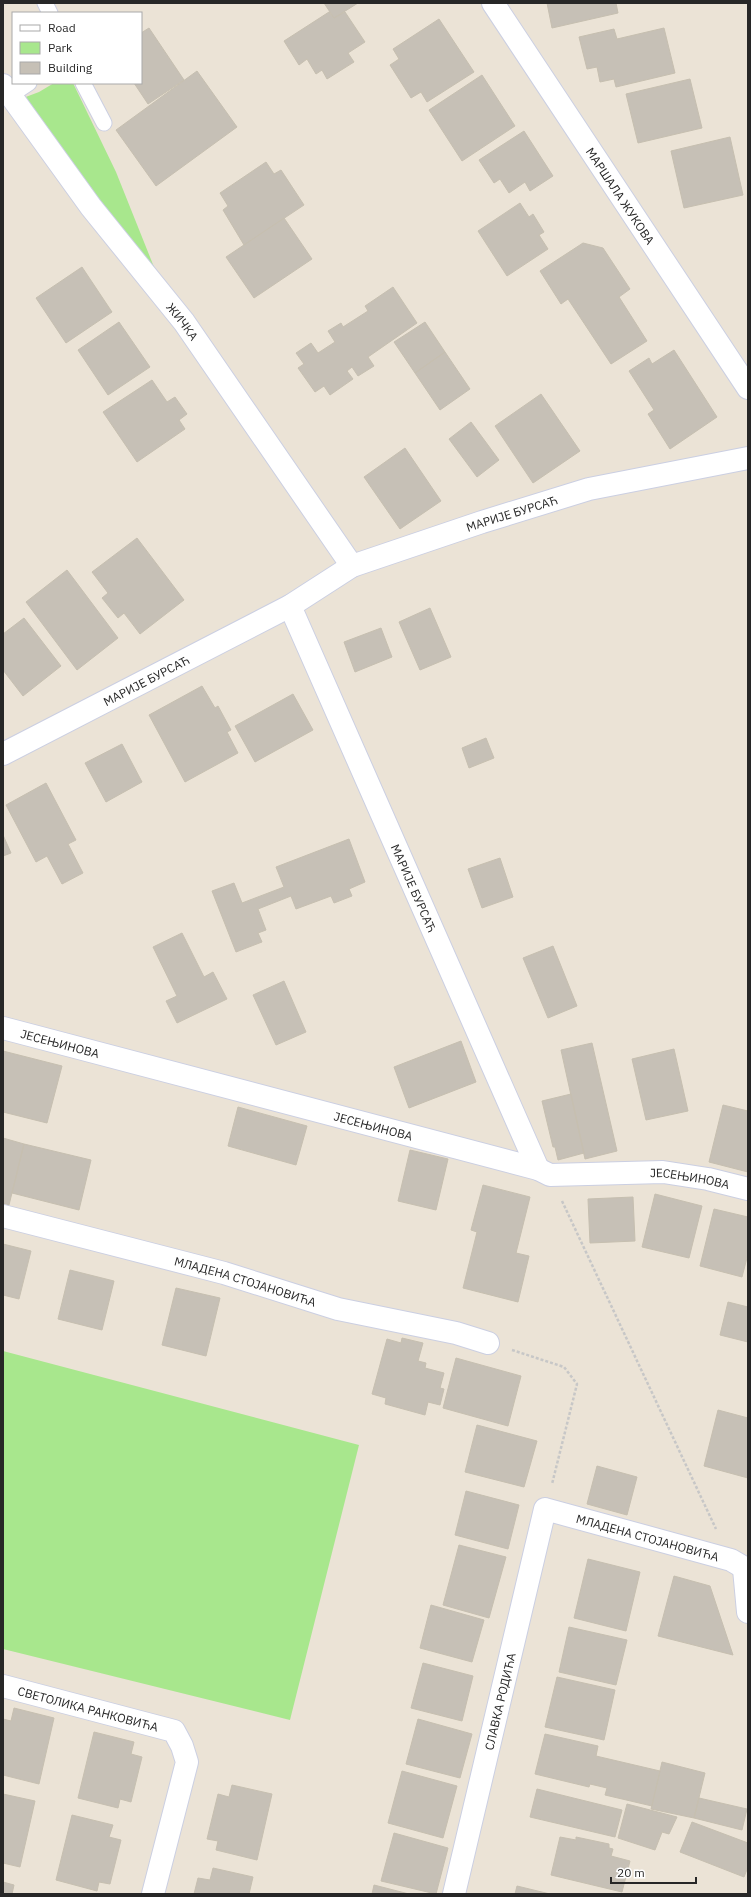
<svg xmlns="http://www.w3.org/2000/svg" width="751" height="1897" viewBox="0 0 751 1897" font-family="'IBM Plex Sans',sans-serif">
	<rect width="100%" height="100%" fill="#ebe3d6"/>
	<path fill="#a8e78d" d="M54,83H73L116,172L158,277L97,200L23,98L39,92Z
		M3,1351L359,1445L290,1720L3,1649Z"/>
	<path fill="#c6c0b6" stroke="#c6bfb0" d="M324,3H358L334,18Z
		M547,3H616L618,13L552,28Z
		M329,12L334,18L345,12L365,42L348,53L354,62L327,79L322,70L316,74L307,59L299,65L284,41Z
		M439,19L474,72L427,102L421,92L411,98L390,65L399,59L393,49Z
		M149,28L184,80L148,104L134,83H141V33Z
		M664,28L675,73L616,87L614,79L600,82L597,67L587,69L579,37L614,29L617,39Z
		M197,71L237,127L156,186L116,130Z
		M482,75L515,126L462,161L429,110Z
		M690,79L702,128L638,143L626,94Z
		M524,131L553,176L530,191L525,182L509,193L500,179L494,183L479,160Z
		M730,137L743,195L684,208L671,151Z
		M266,162L274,174L281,170L304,205L244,245L223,210L228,206L220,193Z
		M520,203L529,217L533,214L544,232L539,235L548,249L507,276L478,231Z
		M284,218L312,259L254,298L226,257Z
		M583,243L603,248L630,289L619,297L647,341L611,364L568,299L561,304L540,271Z
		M82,267L112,312L66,343L36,298Z
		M393,287L417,323L368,357L374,366L358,376L352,367L347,371L353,379L330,395L324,386L315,392L298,368L304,364L296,353L311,343L318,353L335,342L328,331L341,323L343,327L368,311L365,306Z
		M119,322L150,367L108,395L78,350Z
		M425,322L445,352L415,373L394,342Z
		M674,350L717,417L670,449L648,414L654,410L629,371L649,358L652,364Z
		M445,352L470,389L440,410L415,373Z
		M152,380L167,402L175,397L187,414L179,420L185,429L137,462L103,412Z
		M541,394L580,451L533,483L495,426Z
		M471,422L499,460L477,477L449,439Z
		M405,448L441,501L400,529L364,477Z
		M137,538L184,600L140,634L124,613L118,618L102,598L108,593L92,572Z
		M67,570L118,638L77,670L26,602Z
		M430,608L451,657L420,670L399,622Z
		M24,618L61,666L23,696L3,670V634Z
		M381,628L392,657L355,672L344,642Z
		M202,686L215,708L218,706L231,730L227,732L238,753L185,782L149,715Z
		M293,694L313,730L255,762L235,726Z
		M486,738L494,758L469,768L462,748Z
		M122,744L142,782L106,802L85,763Z
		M46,783L76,840L68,844L83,873L62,884L47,856L36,862L6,805Z
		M3,835L11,853L3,856Z
		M349,839L365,882L349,889L352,896L334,903L331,896L296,909L291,896L258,909L266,930L258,933L262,942L236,952L212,891L234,883L242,903L284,887L276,867Z
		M500,858L513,897L482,908L468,869Z
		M182,933L204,977L213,972L227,999L177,1023L166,1001L177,996L153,947Z
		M553,946L577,1006L548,1018L523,958Z
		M284,981L306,1032L276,1045L253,995Z
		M461,1041L476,1082L409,1108L394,1067Z
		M592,1043L617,1151L585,1159L561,1050Z
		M674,1049L688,1111L646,1120L632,1059Z
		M3,1051L62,1066L47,1123L3,1112Z
		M571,1094L584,1153L558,1160L555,1147H553L542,1101Z
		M723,1105L748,1111V1172L709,1162Z
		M238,1107L307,1126L296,1165L228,1146Z
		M3,1138L24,1144L9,1205L3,1203Z
		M24,1144L91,1160L79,1210L12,1193Z
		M410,1150L448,1159L436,1210L398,1201Z
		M483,1185L530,1197L516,1253L529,1256L518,1302L463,1288L477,1232L471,1230Z
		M655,1194L702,1206L689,1258L642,1247Z
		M633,1197L635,1241L590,1243L588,1199Z
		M714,1209L748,1217V1254L742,1277L700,1266Z
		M3,1244L31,1251L19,1299L3,1295Z
		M70,1270L114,1281L102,1330L58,1319Z
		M176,1288L220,1298L206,1356L162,1345Z
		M728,1302L748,1307V1342L720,1335Z
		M402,1338L423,1343L418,1361L426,1363L425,1368L444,1373L440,1388L444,1389L440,1405L428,1402L425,1415L385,1404L386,1398L372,1394L387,1339L401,1343Z
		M456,1358L521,1376L508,1426L443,1408Z
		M718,1410L748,1418V1478L704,1466Z
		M477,1425L537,1441L524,1487L465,1472Z
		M597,1466L637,1477L627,1515L587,1504Z
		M466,1491L519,1505L508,1549L455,1535Z
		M459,1545L506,1557L489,1618L443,1605Z
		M588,1559L640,1572L626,1631L574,1618Z
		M674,1576L710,1586L733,1655L658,1636Z
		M431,1605L484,1620L472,1662L420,1648Z
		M569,1627L627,1640L616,1685L559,1672Z
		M423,1663L473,1676L462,1721L411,1708Z
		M557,1677L615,1690L604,1740L545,1727Z
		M14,1708L54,1718L39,1784L3,1775V1719L11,1721Z
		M418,1719L472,1734L460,1778L406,1764Z
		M94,1732L134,1742L131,1754L142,1757L131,1802L120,1799L118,1808L78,1798Z
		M545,1734L598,1746L596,1756L660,1771L652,1806L605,1795L607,1788L590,1784L589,1787L535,1774Z
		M662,1762L705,1773L694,1818L651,1809Z
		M402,1771L457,1786L443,1838L388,1823Z
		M232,1785L272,1794L257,1860L216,1850L218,1841L207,1839L218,1794L229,1797Z
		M537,1789L622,1810L615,1837L530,1817Z
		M3,1794L35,1801L20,1867L3,1863Z
		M699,1798L747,1809L742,1830L694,1818Z
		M627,1804L677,1817L669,1834L662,1832L655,1850L618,1838Z
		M72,1815L113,1825L109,1837L121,1840L110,1884L99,1882L97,1891L56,1880Z
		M692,1822L748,1843V1867L744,1877L680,1852Z
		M394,1833L448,1848L436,1894L381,1881Z
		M560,1837L576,1840V1837L609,1844V1848L613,1849L611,1856L630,1861L622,1892L551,1875Z
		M213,1868L253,1877L249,1894H194L198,1878L210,1880Z
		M3,1882L14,1885L12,1894H3Z
		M374,1885L409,1894H372Z
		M517,1886L550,1894H515Z"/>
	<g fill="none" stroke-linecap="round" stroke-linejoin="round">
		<g stroke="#cbcfe2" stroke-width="17">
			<path id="service" d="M45,3L50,13
				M83,83L104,123
				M11,95L29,83"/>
		</g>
		<g stroke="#cbcfe2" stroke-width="24">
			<g id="minor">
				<path id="s1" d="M493,3L748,388"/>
				<path id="s2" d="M3,85L91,207L184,322L352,566"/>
				<path id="s3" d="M290,606L538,1169"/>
				<path id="s4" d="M3,754L290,606L352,566L482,522L589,489L748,458"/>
				<path id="s5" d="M3,1028L538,1169L550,1175L663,1172L708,1179L748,1189"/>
				<path id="s6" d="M3,1216L224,1273L338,1309L456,1333L488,1343"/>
				<path d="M744,1569L748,1612"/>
				<path id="s7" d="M3,1686L174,1731L182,1746L187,1762L153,1894"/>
				<path id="s8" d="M454,1894L545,1509L731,1560L748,1570"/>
			</g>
		</g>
		<path stroke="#c7c7c7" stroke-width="2.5" stroke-dasharray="3 2" stroke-linecap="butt" d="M562,1201L716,1529
			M512,1350L564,1367L577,1384L552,1484"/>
		<use href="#service" stroke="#fff" stroke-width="15"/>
		<use href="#minor" stroke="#fff" stroke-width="22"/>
	</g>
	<g text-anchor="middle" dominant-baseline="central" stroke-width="3" stroke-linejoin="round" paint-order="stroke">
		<g font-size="12" fill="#272727" stroke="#fff">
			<text stroke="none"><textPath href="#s1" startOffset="231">МАРШАЛА ЖУКОВА</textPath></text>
			<text stroke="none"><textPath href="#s2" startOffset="297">ЖИЧКА</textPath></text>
			<text stroke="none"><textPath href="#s4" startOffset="565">МАРИЈЕ БУРСАЋ</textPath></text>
			<text stroke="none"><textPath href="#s4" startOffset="161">МАРИЈЕ БУРСАЋ</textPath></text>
			<text stroke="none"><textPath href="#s3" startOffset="308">МАРИЈЕ БУРСАЋ</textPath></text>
			<text stroke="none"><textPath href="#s5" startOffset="59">ЈЕСЕЊИНОВА</textPath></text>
			<text stroke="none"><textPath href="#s5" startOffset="383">ЈЕСЕЊИНОВА</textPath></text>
			<text stroke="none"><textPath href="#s5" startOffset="707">ЈЕСЕЊИНОВА</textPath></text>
			<text stroke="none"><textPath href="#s6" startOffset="251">МЛАДЕНА СТОЈАНОВИЋА</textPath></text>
			<text stroke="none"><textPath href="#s8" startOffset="502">МЛАДЕНА СТОЈАНОВИЋА</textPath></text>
			<text stroke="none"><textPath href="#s8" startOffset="198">СЛАВКА РОДИЋА</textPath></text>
			<text stroke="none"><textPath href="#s7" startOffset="88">СВЕТОЛИКА РАНКОВИЋА</textPath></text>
		</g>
	</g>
	<rect width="751" height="1897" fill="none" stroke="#272727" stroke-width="8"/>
	<rect x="12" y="12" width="130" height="72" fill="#ffffff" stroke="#a9a9a9"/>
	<rect x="20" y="25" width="20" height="6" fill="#ffffff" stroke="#a9a9a9"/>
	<text x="48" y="32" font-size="12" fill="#272727">Road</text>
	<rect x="20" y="42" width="20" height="12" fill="#a8e78d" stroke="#a9a9a9"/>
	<text x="48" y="52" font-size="12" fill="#272727">Park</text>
	<rect x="20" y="62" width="20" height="12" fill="#c6c0b6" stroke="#a9a9a9"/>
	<text x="48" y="72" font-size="12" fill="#272727">Building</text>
	<path d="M611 1877v6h85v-6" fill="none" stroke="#272727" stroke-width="2"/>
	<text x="617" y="1877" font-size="12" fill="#272727" stroke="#ffffff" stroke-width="3" paint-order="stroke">20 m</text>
</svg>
